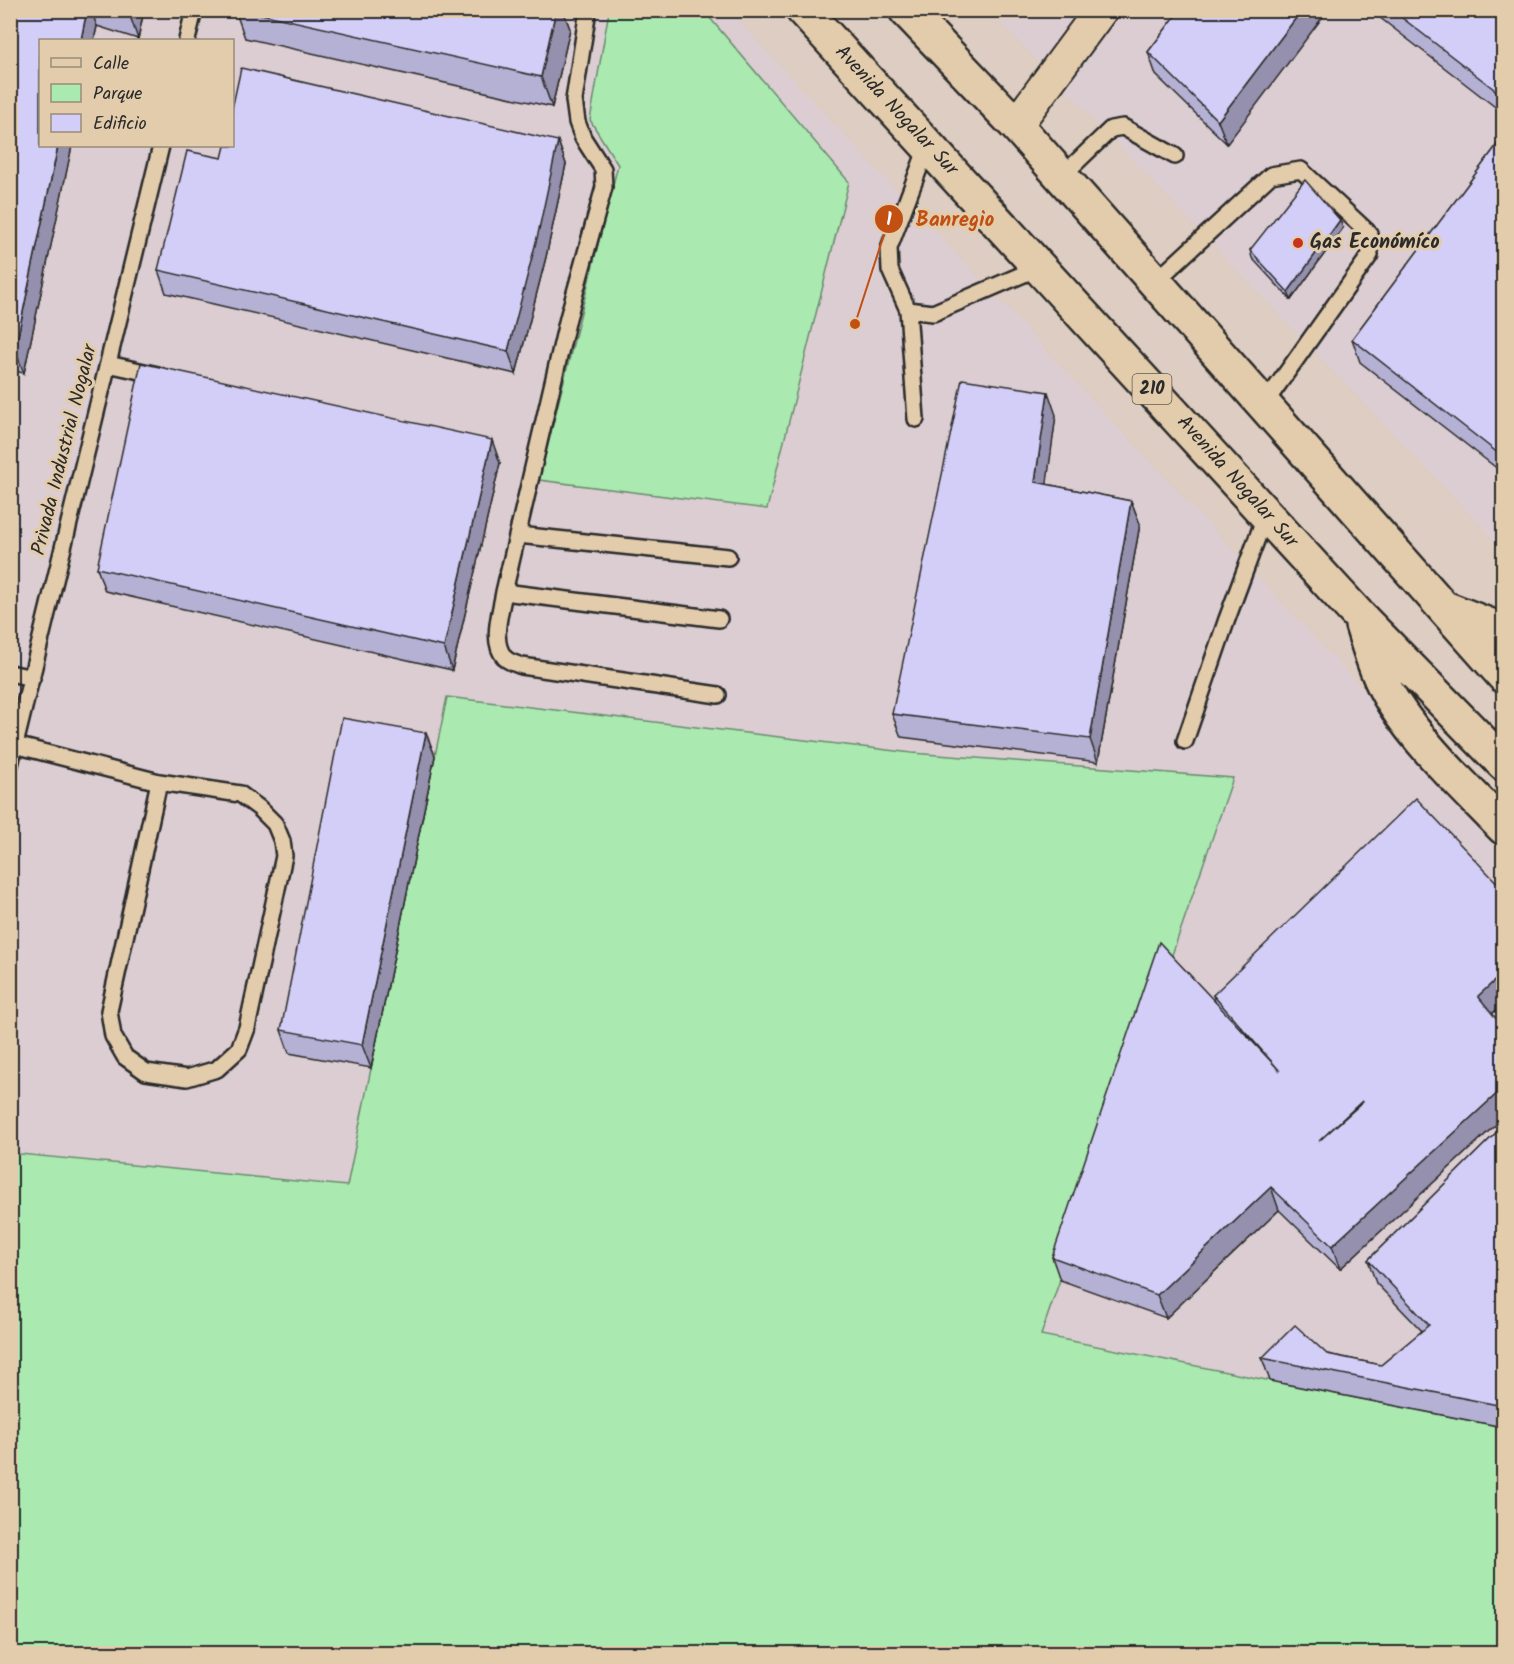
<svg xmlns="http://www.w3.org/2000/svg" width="1514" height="1664" viewBox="0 0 1514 1664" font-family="Kalam,sans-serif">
	<rect width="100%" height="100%" fill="#decdc2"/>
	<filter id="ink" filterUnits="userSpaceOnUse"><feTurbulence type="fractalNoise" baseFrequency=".0167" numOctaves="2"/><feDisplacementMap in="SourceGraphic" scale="12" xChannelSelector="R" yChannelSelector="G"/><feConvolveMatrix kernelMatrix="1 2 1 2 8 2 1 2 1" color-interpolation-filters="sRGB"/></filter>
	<g filter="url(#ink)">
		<path fill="#dbcdd2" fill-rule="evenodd" d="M11,11H729L1503,839V1653L11,1654ZM40,40H232V146H40Z
			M990,11H1503V549Z"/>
		<path fill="#aae9b0" stroke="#6a8a6e" stroke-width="1.5" d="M609,11H704L849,182L767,509L539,480L618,165L590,120Z
			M447,697L912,753L1233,778L1041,1335L1503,1427V1653H11L10,1153L347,1186Z"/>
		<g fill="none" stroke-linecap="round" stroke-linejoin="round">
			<g stroke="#2b2b2b" stroke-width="20">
				<path id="lane" d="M588,10L574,100L577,122L583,138L603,169L604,187L568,318L504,592C501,611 490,642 505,658C509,662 516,664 522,666L718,695
					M187,40L194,10
					M928,145L889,248L890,270L908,310L933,313L1040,267
					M1061,177L1111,129L1123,127L1175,156
					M1154,283L1271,175L1301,170L1369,233L1370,255L1263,406
					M908,310L916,419
					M108,364L158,375
					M518,535L728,557
					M504,592L719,619
					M10,673L32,678
					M1185,741L1227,619L1266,514
					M15,745L159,782L240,794L259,808L275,824L282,841L284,856L247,1028L239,1049L217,1069L187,1078L146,1072L125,1057L113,1036L109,1011L159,782
					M10,765L161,146"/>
			</g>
			<g stroke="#2b2b2b" stroke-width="36">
				<path id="street" d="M1016,125L1101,10"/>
			</g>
			<g stroke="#2b2b2b" stroke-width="38">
				<path id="highway" d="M803,10L1360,617L1504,764
					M906,10L1016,125L1504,676
					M1447,609L1496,628L1504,633
					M1362,625C1370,650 1378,679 1393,702C1423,749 1466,788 1504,828"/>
			</g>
			<use href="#lane" stroke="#e3ccac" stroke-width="15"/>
			<use href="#street" stroke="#e3ccac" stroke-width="32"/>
			<use href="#highway" stroke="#e3ccac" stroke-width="33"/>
		</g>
		<path fill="#b5b1d4" stroke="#2b2b2b" stroke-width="1.5" d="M10,10H144L138,39L97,26L24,373L10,370Z
			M235,10H563L570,29L552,107L245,38Z
			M1180,10L1227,144L1156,75L1148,52Z
			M1370,10H1503V113Z
			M1503,137V473L1360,362L1352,339Z
			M558,141L566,164L546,257L516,374L166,293L158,270L222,158Z
			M1343,228L1291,300L1252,258L1250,250Z
			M1056,415L1046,484L1131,501L1140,524L1098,762L901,737L892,714Z
			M500,463L452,670L105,591L97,568Z
			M426,733L435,756L371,1068L289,1053L281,1030Z
			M1503,889V1004L1492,1014L1503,1027V1118L1340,1269L1279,1210L1166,1318L1060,1280L1052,1257L1215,1002L1213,995Z
			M1503,1126V1427L1270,1381L1262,1358L1327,1354L1381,1365L1422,1331L1376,1283L1368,1260Z"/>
		<path fill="#9490ad" stroke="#2b2b2b" stroke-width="1.5" d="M87,10H91L97,26L94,40H81Z
			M131,10H144L138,39L130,16Z
			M556,10H563L570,29L552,107L541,77Z
			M1302,10H1328L1227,144L1218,121Z
			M558,141L566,164L546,257L516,374L508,351Z
			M58,146H72L24,373L15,350Z
			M1340,220L1343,228L1291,300L1288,292Z
			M1048,392L1056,415L1044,505L1035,482Z
			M492,440L500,463L452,670L444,647Z
			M1131,501L1140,524L1098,762L1090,739Z
			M426,733L435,756L371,1068L362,1045Z
			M1503,973V1004L1486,1019L1478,996Z
			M1503,1088V1118L1340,1269L1332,1246Z
			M1271,1187L1279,1210L1166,1318L1157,1295Z"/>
		<path fill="#d3cef7" stroke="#2b2b2b" stroke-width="1.5" fill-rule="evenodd" d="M10,10H87L81,40H40V146H58L15,350L10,349Z
			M112,10H131L130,16Z
			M244,10H556L541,77Z
			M1180,10H1302L1218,121L1148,52Z
			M1392,10H1503V96Z
			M241,68L558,141L538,234L508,351L158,270L187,151L222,158L225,146H232V109Z
			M1503,137V457L1352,339Z
			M1305,180L1340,220L1288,292L1250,250Z
			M141,363L492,440L444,647L97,568Z
			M962,379L1048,392L1035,482L1131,501L1090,739L892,714Z
			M342,718L426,733L362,1045L281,1030Z
			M1416,798L1503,889V973L1478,996L1503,1027V1088L1332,1246L1271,1187L1157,1295L1052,1257L1159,942L1280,1071L1213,995ZM1362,1101L1363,1102L1319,1141Z
			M1503,1126V1406L1262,1358L1295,1325L1327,1354L1381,1365L1429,1325L1368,1260Z"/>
	</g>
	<circle fill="#c8321e" stroke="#e3ccac" stroke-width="2" cx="1298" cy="243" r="6"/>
	<g text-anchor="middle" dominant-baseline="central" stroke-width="6" stroke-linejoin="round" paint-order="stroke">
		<rect fill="#e3ccac" stroke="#625b52" stroke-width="1.5" x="1132.5" y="374" width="39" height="30" rx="4.5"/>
		<g font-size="18" font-weight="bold" fill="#2b2b2b">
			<text x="1152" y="389">210</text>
		</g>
		<g font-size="20" fill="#2b2b2b" stroke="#e3ccac">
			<text transform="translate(896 111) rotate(47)">Avenida Nogalar Sur</text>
			<text transform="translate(65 450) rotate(-76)">Privada Industrial Nogalar</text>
			<text transform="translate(1237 482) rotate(48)">Avenida Nogalar Sur</text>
		</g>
		<g font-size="20" font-weight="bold" fill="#2b2b2b" stroke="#e3ccac" text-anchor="start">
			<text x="1310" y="243">Gas Económíco</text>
		</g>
	</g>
	<path fill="none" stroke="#c25012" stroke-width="2" d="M855 324L889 219"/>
	<g fill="#c25012" stroke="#e3ccac" stroke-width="2">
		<circle cx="855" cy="324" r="6"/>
		<circle cx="889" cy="219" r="15"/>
	</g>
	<g font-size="18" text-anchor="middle" font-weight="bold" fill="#fff">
		<text x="889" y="225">1</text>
	</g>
	<g font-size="21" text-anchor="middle" font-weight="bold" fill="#c25012" stroke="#e3ccac" stroke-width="6" stroke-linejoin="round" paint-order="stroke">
		<text x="955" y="226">Banregio</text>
	</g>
	<rect width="1514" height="1664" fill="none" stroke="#e3ccac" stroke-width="36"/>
	<rect x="18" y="18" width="1478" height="1628" fill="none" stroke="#2b2b2b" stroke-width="2" filter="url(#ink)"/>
	<rect x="39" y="39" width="195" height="108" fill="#e3ccac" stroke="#998c78" stroke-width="1.5"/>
	<rect x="51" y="58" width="30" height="9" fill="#e3ccac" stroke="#998c78" stroke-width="1.5"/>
	<text x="93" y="69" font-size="18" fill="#2b2b2b">Calle</text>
	<rect x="51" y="84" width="30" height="18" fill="#aae9b0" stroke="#998c78" stroke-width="1.5"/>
	<text x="93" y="99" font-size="18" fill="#2b2b2b">Parque</text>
	<rect x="51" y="114" width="30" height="18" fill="#d3cef7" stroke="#998c78" stroke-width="1.5"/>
	<text x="93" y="129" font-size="18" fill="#2b2b2b">Edificio</text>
</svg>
